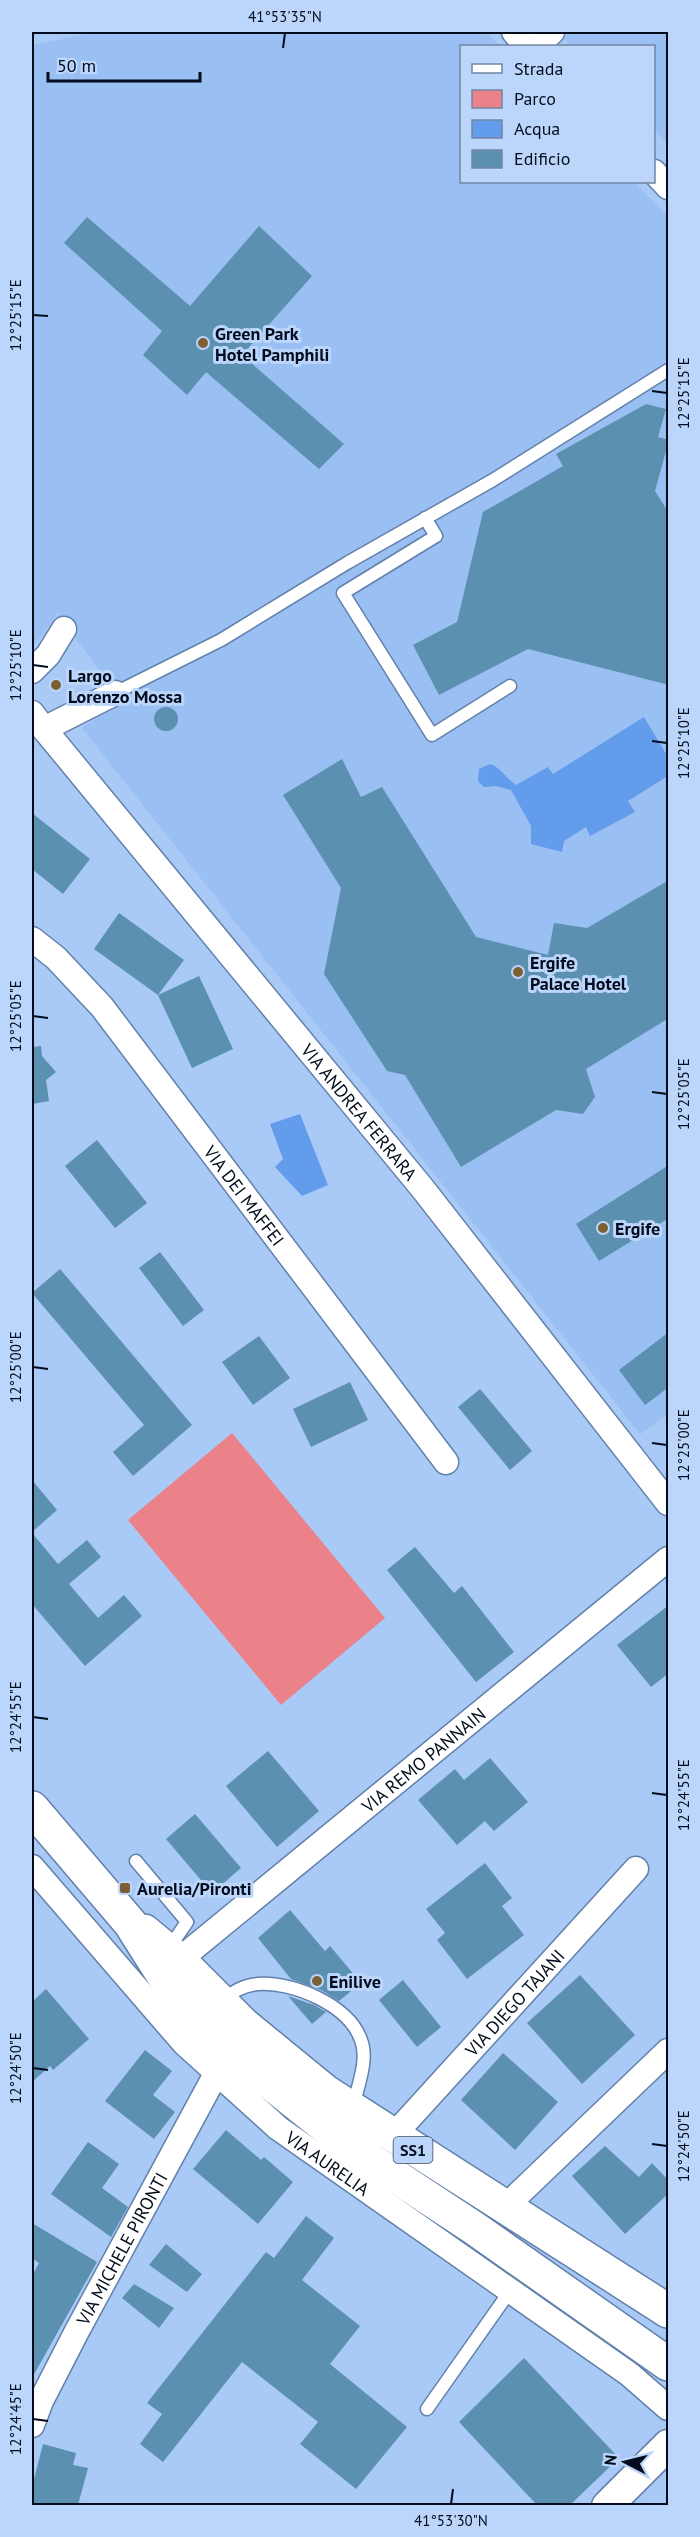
<svg xmlns="http://www.w3.org/2000/svg" width="700" height="2537" viewBox="0 0 700 2537" font-family="'PT Sans',sans-serif">
	<rect width="100%" height="100%" fill="#a9c9f7"/>
	<path fill="#9abff3" d="M97,32H485L500,46H462V182H634L668,216V1415L640,1434L82,728L122,701L57,613L44,634L32,645V45Z
		M568,32H668V144L654,129V46H571L563,38Z"/>
	<path fill="#ec8289" d="M232,1433L385,1618L281,1705L128,1520Z"/>
	<path fill="#639ceb" d="M644,717L668,757V776L628,801L635,812L590,836L586,827L564,841L562,852L531,844V826L511,790L496,786L484,787L478,781L479,769L490,764C500,767 507,779 516,785L548,767L553,774Z
		M300,1114L328,1185L302,1196L275,1167L283,1159L270,1124Z"/>
	<path fill="#5c90b0" d="M87,217L190,306L259,226L312,276L242,355L344,444L319,469L206,372L187,395L143,355L162,331L64,243Z
		M646,404L666,409L658,437L669,440L655,491L669,513V685L528,649L439,695L413,645L457,622L483,512L563,466L556,454Z
		M154 719a12 12 0 1 1 24 0a12 12 0 1 1-24 0Z
		M342,759L361,797L382,787L476,937L548,955L554,923L587,928L669,880V1018L586,1069L595,1097L583,1114L556,1110L461,1167L405,1075L387,1071L324,974L341,888L283,795Z
		M32,813L90,859L63,894L32,869Z
		M119,913L184,960L158,995L94,949Z
		M199,976L233,1049L192,1068L158,995Z
		M32,1043L34,1047L41,1046L42,1056L56,1072L46,1080L49,1101L32,1104Z
		M97,1140L147,1203L115,1228L65,1166Z
		M669,1165V1218L599,1261L576,1224Z
		M160,1252L204,1310L183,1326L139,1268Z
		M60,1269L192,1425L133,1476L113,1452L144,1425L32,1293Z
		M669,1332V1387L645,1405L619,1370Z
		M259,1336L290,1378L253,1405L222,1362Z
		M350,1382L368,1420L311,1447L293,1409Z
		M480,1389L532,1451L510,1470L458,1407Z
		M32,1480L57,1510L32,1532Z
		M32,1533L58,1564L87,1540L101,1557L69,1584L98,1618L124,1595L142,1616L85,1666L32,1604Z
		M415,1547L454,1593L462,1586L514,1652L476,1682L387,1570Z
		M669,1605V1673L651,1687L617,1645Z
		M268,1751L319,1811L277,1847L226,1786Z
		M490,1758L528,1802L494,1831L485,1821L457,1845L418,1800L455,1769L464,1780Z
		M195,1814L241,1868L212,1893L166,1839Z
		M485,1863L512,1898L502,1906L524,1935L467,1979L437,1940L445,1933L426,1909Z
		M290,1910L325,1951L330,1946L361,1983L339,2001L321,1990L291,1979L258,1938Z
		M580,1975L635,2035L582,2084L527,2023Z
		M403,1980L441,2027L417,2047L379,2000Z
		M46,1989L89,2039L53,2070L50,2066L32,2082V2002Z
		M288,1996L314,2005L326,2012L312,2024Z
		M145,2050L172,2071L153,2095L175,2112L154,2139L105,2101Z
		M503,2053L558,2102L515,2150L461,2100Z
		M226,2130L261,2160L264,2157L293,2182L258,2224L193,2169Z
		M88,2142L119,2164L102,2188L128,2207L111,2237L51,2194Z
		M605,2146L639,2177L652,2163L669,2181V2193L625,2234L572,2176Z
		M306,2216L334,2238L302,2280L360,2326L330,2364L407,2427L356,2489L300,2444L318,2422L242,2362L163,2462L140,2444L162,2414L147,2403L266,2252L274,2258Z
		M32,2223L97,2262L32,2378V2276L39,2263L32,2258Z
		M166,2244L202,2274L187,2292L149,2265Z
		M134,2284L174,2308L159,2328L122,2298Z
		M524,2358L619,2458L570,2505H537L459,2422Z
		M43,2444L76,2453L73,2465L88,2468L78,2505H32V2487Z"/>
	<g fill="none" stroke-linecap="round" stroke-linejoin="round">
		<g stroke="#6280aa" stroke-width="15">
			<path id="service" d="M425,518L436,536L343,593L432,735L510,686
				M115,693L221,640L347,563L493,480L668,370
				M136,1861L187,1922L169,1948
				M221,2001C233,1992 243,1985 258,1984C292,1981 349,2005 361,2040C369,2060 357,2087 353,2108
				M427,2409L510,2291"/>
		</g>
		<g stroke="#6280aa" stroke-width="27">
			<g id="minor">
				<path d="M514,32L526,46"/>
				<path d="M537,46L552,32"/>
				<path d="M654,172L668,187"/>
				<path d="M32,671L48,655L64,629"/>
				<path d="M32,713L44,729L115,693"/>
				<path id="s1" d="M44,729L423,1189L668,1503"/>
				<path id="s2" d="M32,939L56,958L102,1007L446,1462"/>
				<path id="s3" d="M32,1867L184,2043L278,2128L629,2374L668,2408"/>
				<path id="s4" d="M179,1960L668,1559"/>
				<path id="s5" d="M392,2137L636,1869"/>
				<path d="M504,2208L668,2051"/>
				<path id="s6" d="M32,2425L41,2401L77,2331L216,2074"/>
			</g>
		</g>
		<g stroke="#6280aa" stroke-width="33">
			<path id="tertiary" d="M607,2506L668,2445"/>
		</g>
		<g stroke="#6280aa" stroke-width="36">
			<path id="primary" d="M32,1808L130,1923L168,1983L207,2027L249,2066L351,2147L474,2228L668,2364
				M144,1931L179,1960L243,2024L326,2092L668,2311"/>
		</g>
		<use href="#service" stroke="#fff" stroke-width="12"/>
		<use href="#minor" stroke="#fff" stroke-width="24"/>
		<use href="#tertiary" stroke="#fff" stroke-width="30"/>
		<use href="#primary" stroke="#fff" stroke-width="33"/>
	</g>
	<path fill="none" stroke="#030c1c" stroke-width="2" d="M283,48L285,33M33,315L48,316M652,391L667,393M33,665L48,667M652,741L667,743M33,1016L48,1018M652,1092L667,1094M33,1367L48,1369M652,1443L667,1445M33,1717L48,1719M652,1793L667,1795M33,2068L48,2070M652,2144L667,2146M33,2419L48,2421M451,2504L453,2489"/>
	<g fill="#7c5f33" stroke="#bcd6fb" stroke-width="2">
		<circle cx="203" cy="343" r="6"/>
		<circle cx="56" cy="685" r="6"/>
		<circle cx="518" cy="972" r="6"/>
		<circle cx="603" cy="1228" r="6"/>
		<rect x="119" y="1882" width="12" height="12" rx="3"/>
		<circle cx="317" cy="1981" r="6"/>
	</g>
	<g text-anchor="middle" dominant-baseline="central" stroke-width="6" stroke-linejoin="round" paint-order="stroke">
		<rect fill="#bcd6fb" stroke="#3a495f" stroke-width="1.5" x="393.5" y="2137" width="39" height="26" rx="4.5"/>
		<g font-size="16" font-weight="bold" fill="#030c1c">
			<text x="413" y="2150">SS1</text>
		</g>
		<g font-size="18" font-weight="bold" fill="#030c1c" stroke="#bcd6fb" text-anchor="start">
			<text x="215" y="333">Green Park<tspan x="215" dy="21">Hotel Pamphili</tspan></text>
			<text x="68" y="675">Largo<tspan x="68" dy="21">Lorenzo Mossa</tspan></text>
			<text x="530" y="962">Ergife<tspan x="530" dy="21">Palace Hotel</tspan></text>
			<text x="615" y="1228">Ergife</text>
			<text x="137" y="1888">Aurelia/Pironti</text>
			<text x="329" y="1981">Enilive</text>
		</g>
		<g font-size="18" fill="#030c1c" stroke="#bcd6fb">
			<text stroke="none"><textPath href="#s1" startOffset="496">VIA ANDREA FERRARA</textPath></text>
			<text stroke="none"><textPath href="#s2" startOffset="334">VIA DEI MAFFEI</textPath></text>
			<text stroke="none"><textPath href="#s4" startOffset="316">VIA REMO PANNAIN</textPath></text>
			<text stroke="none"><textPath href="#s5" startOffset="182">VIA DIEGO TAJANI</textPath></text>
			<text stroke="none"><textPath href="#s3" startOffset="420">VIA AURELIA</textPath></text>
			<text stroke="none"><textPath href="#s6" startOffset="198">VIA MICHELE PIRONTI</textPath></text>
		</g>
	</g>
	<rect width="700" height="2537" fill="none" stroke="#bcd6fb" stroke-width="66"/>
	<rect x="460" y="45" width="195" height="138" fill="#bcd6fb" stroke="#7285a2" stroke-width="1.5"/>
	<rect x="472" y="64" width="30" height="9" fill="#ffffff" stroke="#7285a2" stroke-width="1.5"/>
	<text x="514" y="75" font-size="18" fill="#030c1c">Strada</text>
	<rect x="472" y="90" width="30" height="18" fill="#ec8289" stroke="#7285a2" stroke-width="1.5"/>
	<text x="514" y="105" font-size="18" fill="#030c1c">Parco</text>
	<rect x="472" y="120" width="30" height="18" fill="#639ceb" stroke="#7285a2" stroke-width="1.5"/>
	<text x="514" y="135" font-size="18" fill="#030c1c">Acqua</text>
	<rect x="472" y="150" width="30" height="18" fill="#5c90b0" stroke="#7285a2" stroke-width="1.5"/>
	<text x="514" y="165" font-size="18" fill="#030c1c">Edificio</text>
	<g transform="translate(625 2462) rotate(277)" stroke="#bcd6fb" stroke-width="4.5" paint-order="stroke">
	<path d="M0-4.5L10 22L0 15L-10 22Z" fill="#030c1c"/>
	<text y="-9" font-size="16" font-weight="bold" text-anchor="middle" fill="#030c1c">N</text>
	</g>
	<path d="M48 72v9h152v-9" fill="none" stroke="#030c1c" stroke-width="3"/>
	<text x="57" y="72" font-size="18" fill="#030c1c" stroke="#bcd6fb" stroke-width="4.5" paint-order="stroke">50 m</text>
	<rect x="33" y="33" width="634" height="2471" fill="none" stroke="#030c1c" stroke-width="2"/>
	<g font-size="15" text-anchor="middle" fill="#030c1c">
		<text x="285" y="22">41°53'35"N</text>
		<text transform="translate(16 315) rotate(-90)" y="5">12°25'15"E</text>
		<text transform="translate(684 393) rotate(-90)" y="5">12°25'15"E</text>
		<text transform="translate(16 665) rotate(-90)" y="5">12°25'10"E</text>
		<text transform="translate(684 743) rotate(-90)" y="5">12°25'10"E</text>
		<text transform="translate(16 1016) rotate(-90)" y="5">12°25'05"E</text>
		<text transform="translate(684 1094) rotate(-90)" y="5">12°25'05"E</text>
		<text transform="translate(16 1367) rotate(-90)" y="5">12°25'00"E</text>
		<text transform="translate(684 1445) rotate(-90)" y="5">12°25'00"E</text>
		<text transform="translate(16 1717) rotate(-90)" y="5">12°24'55"E</text>
		<text transform="translate(684 1795) rotate(-90)" y="5">12°24'55"E</text>
		<text transform="translate(16 2068) rotate(-90)" y="5">12°24'50"E</text>
		<text transform="translate(684 2146) rotate(-90)" y="5">12°24'50"E</text>
		<text transform="translate(16 2419) rotate(-90)" y="5">12°24'45"E</text>
		<text x="451" y="2526">41°53'30"N</text>
	</g>
</svg>
